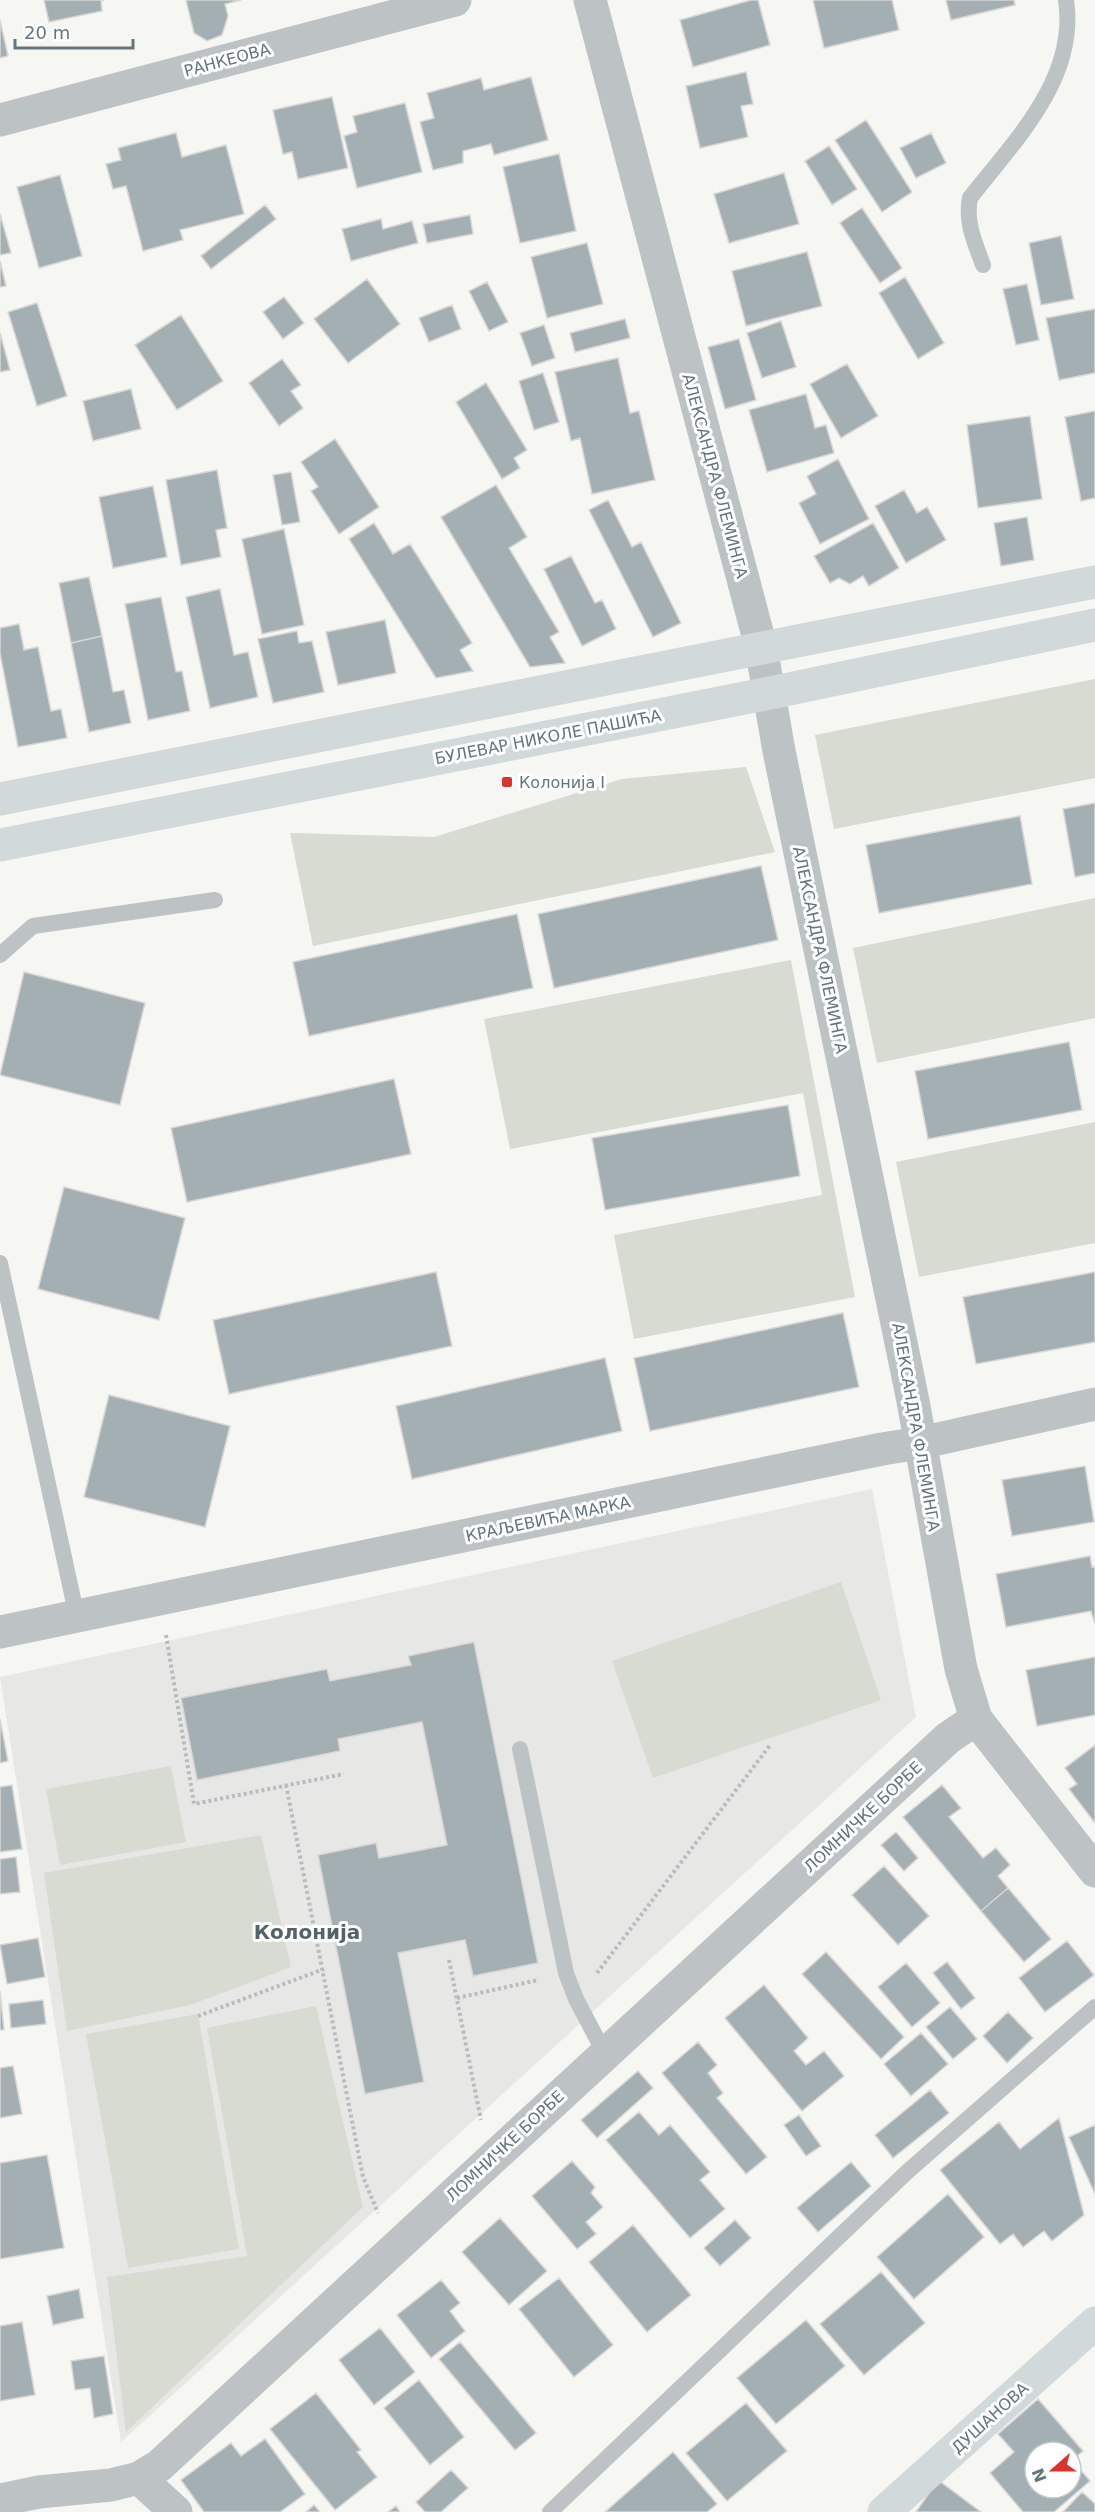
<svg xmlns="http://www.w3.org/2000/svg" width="1095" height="2512" viewBox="0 0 1095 2512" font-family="'DejaVu Sans',sans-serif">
	<rect width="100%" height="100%" fill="#f6f6f3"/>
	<path fill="#e7e7e6" d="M872,1489L916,1717L121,2442L0,1677Z"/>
	<path fill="#d7dbd2" d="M1095,679V778L834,829L815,735Z
		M746,767L775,852L313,946L290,833L434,837L622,779Z
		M1095,898V1018L877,1063L853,948Z
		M791,960L855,1297L634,1339L614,1235L822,1195L803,1093L510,1149L484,1019Z
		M1095,1122V1243L919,1277L896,1162Z
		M841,1582L881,1700L653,1778L612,1661Z
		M171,1766L186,1842L60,1865L46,1789Z
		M261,1835L291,1967L190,2005L67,2031L44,1873Z
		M316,2006L363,2207L126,2432L107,2277L247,2256L207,2028Z
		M198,2014L239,2249L128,2268L86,2034Z"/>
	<path fill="#a4afb3" stroke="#d8d7d6" stroke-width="1.5" fill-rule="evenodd" d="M44,0H104L101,1L102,11L49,22Z
		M186,0H241L225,4L228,16L222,35L207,41L194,33Z
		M751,0H758L770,45L693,67L680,20Z
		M813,0H892L899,30L824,48Z
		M946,0H1014L1015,5L951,20Z
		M0,20L8,56L0,58Z
		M746,72L753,104L741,106L748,137L700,148L686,86Z
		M531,77L548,140L494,155L491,144L463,151V163L433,170L420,122L434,118L427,93L481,78L484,90Z
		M332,97L348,168L298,179L292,152L283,154L273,110Z
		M405,103L422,172L357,188L344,136L357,132L353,116Z
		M866,120L912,192L882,212L835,140Z
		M176,133L182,157L226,145L244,214L180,230L183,240L143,251L126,186L113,189L106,164L121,160L118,148Z
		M931,133L946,163L916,178L900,148Z
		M829,146L857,189L832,205L805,161Z
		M559,154L576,231L520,243L503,167Z
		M784,173L799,224L729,243L714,194Z
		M60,175L82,256L39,268L17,187Z
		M265,205L276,219L211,269L201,256Z
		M862,208L902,268L880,283L840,223Z
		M0,214L11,253L0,255Z
		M470,215L473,234L427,243L423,224Z
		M381,219L383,229L412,221L418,243L351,261L342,229Z
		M1061,236L1074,299L1041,305L1029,243Z
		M587,243L603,304L547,318L531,257Z
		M807,252L822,306L746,326L732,271Z
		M0,261L6,286L0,287Z
		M905,277L944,343L918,359L879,293Z
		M367,279L400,324L348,363L314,319Z
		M487,282L508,322L489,331L469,291Z
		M1027,284L1039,340L1016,345L1003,289Z
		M284,297L304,323L283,339L263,312Z
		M37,303L67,396L37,406L8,312Z
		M452,305L461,329L429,342L419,318Z
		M1095,309V373L1059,380L1046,318Z
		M181,315L223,381L177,410L135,345Z
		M625,319L630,338L575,352L570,333Z
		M781,321L796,367L762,378L747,333Z
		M544,325L555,358L532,366L520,333Z
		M0,333L10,370L0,372Z
		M739,339L756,400L725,409L708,347Z
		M618,358L630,413L639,411L655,480L592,494L580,438L571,441L555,372Z
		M282,359L301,385L291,391L303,408L279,426L249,383Z
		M847,364L878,416L841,438L810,384Z
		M543,373L559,422L534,430L519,381Z
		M486,383L527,450L514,458L520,468L502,479L456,402Z
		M131,389L141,429L93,441L83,401Z
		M806,394L815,428L826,425L834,453L767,472L749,410Z
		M1095,411V498L1081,501L1065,417Z
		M1030,416L1042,499L978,508L967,425Z
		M335,439L379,507L339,534L311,491L318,487L301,462Z
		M838,459L869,519L820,544L799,503L816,494L807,476Z
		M217,470L227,528L216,530L221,557L181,565L166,480Z
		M291,472L300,522L282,525L273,475Z
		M496,485L527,537L509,548L559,632L550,637L565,663L530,667L441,517Z
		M153,486L167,557L113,568L99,497Z
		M904,490L917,513L927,507L946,540L906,563L875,506Z
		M608,500L632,547L641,542L681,623L653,637L589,510Z
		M1027,517L1034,560L1001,566L994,523Z
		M374,523L393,554L410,544L472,643L460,650L473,671L436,678L349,539Z
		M873,523L899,568L869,586L863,576L850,584L839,578L830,583L814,556Z
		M284,529L304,625L262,634L242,539Z
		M571,556L595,603L602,600L616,629L582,646L544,569Z
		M89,577L102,636L71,643L59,583Z
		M220,589L234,655L248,652L258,697L210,708L186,597Z
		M161,597L176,672L182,671L190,711L148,720L125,604Z
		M385,620L396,673L338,685L326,632Z
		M19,624L24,650L38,647L51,711L61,709L67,738L18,747L0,653V628Z
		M297,631L299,643L312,641L324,692L273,703L258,639Z
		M102,636L113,692L124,690L131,723L89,732L71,643Z
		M1095,803V873L1075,877L1063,809Z
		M1020,816L1032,884L879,913L866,845Z
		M761,866L778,940L554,988L538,914Z
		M517,914L533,988L309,1036L293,962Z
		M24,972L145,1003L120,1105L0,1075Z
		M1069,1042L1082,1110L928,1139L915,1071Z
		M394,1079L411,1154L187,1202L171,1128Z
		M788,1105L800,1176L605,1210L592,1138Z
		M64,1187L185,1218L159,1320L38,1289Z
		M436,1272L452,1346L229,1394L213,1320Z
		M1095,1272V1342L976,1364L963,1297Z
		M843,1313L859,1387L650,1431L634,1358Z
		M605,1358L622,1431L412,1479L396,1406Z
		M109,1395L230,1426L205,1527L84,1497Z
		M1085,1466L1094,1522L1012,1536L1002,1480Z
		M1090,1556L1092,1567L1095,1566V1624L1091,1611L1006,1627L996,1574Z
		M474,1642L538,1963L473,1976L465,1940L398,1953L424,2082L365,2094L318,1855L376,1843L379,1858L447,1845L422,1722L338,1739L340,1751L197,1780L181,1698L327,1669L330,1681L411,1665L408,1656Z
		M1095,1657V1715L1037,1726L1026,1670Z
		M0,1719L8,1761L0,1763Z
		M1095,1745V1823L1069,1789L1077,1784L1065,1768Z
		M12,1785L22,1849L0,1852V1787Z
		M942,1785L961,1808L949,1817L983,1858L996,1848L1010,1865L998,1876L1008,1888L981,1911L903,1817Z
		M896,1832L918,1858L904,1871L881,1845Z
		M16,1857L20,1892L0,1894V1859Z
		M884,1866L929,1916L898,1945L852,1895Z
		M1008,1888L1051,1939L1024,1962L981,1911Z
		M38,1938L45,1977L7,1984L0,1945Z
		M1067,1941L1094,1975L1045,2012L1019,1978Z
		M826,1952L904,2037L881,2059L802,1974Z
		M947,1962L975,1998L961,2009L933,1973Z
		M906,1963L940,2003L912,2027L878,1987Z
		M764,1985L808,2038L794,2051L806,2065L824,2051L844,2076L802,2111L725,2018Z
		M0,1991L4,2030H0Z
		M43,2000L46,2024L11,2028L9,2004Z
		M950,2007L977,2039L953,2059L926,2027Z
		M1008,2012L1033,2038L1007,2063L983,2036Z
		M921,2033L948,2064L911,2096L884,2064Z
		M698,2042L717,2065L708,2073L723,2093L717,2098L767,2157L746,2174L662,2073Z
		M13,2066L22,2114L0,2118V2068Z
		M638,2071L653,2088L597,2138L581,2120Z
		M930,2090L949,2113L893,2158L875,2135Z
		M639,2112L659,2135L670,2125L710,2172L700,2180L725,2209L690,2238L606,2140Z
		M799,2115L821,2146L806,2156L784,2125Z
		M1059,2118L1084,2215L1052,2241L1044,2231L1023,2247L1013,2234L1000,2244L940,2170L999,2122L1020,2149Z
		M1095,2125V2194L1069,2137Z
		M47,2155L64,2248L0,2259V2163Z
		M572,2161L595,2187L591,2193L603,2207L586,2222L596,2234L577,2249L532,2196Z
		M851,2162L871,2186L818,2232L797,2208Z
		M948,2194L984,2237L914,2299L877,2257Z
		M500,2218L547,2271L509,2305L462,2252Z
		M735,2220L751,2238L720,2266L704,2248Z
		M633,2225L691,2295L647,2332L589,2262Z
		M881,2272L925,2323L864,2375L820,2324Z
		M559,2278L613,2345L574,2377L519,2309Z
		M441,2280L460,2303L450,2311L465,2331L431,2358L397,2315Z
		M79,2289L84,2318L53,2325L47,2296Z
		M806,2320L845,2366L776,2424L737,2378Z
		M22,2322L35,2395L0,2401V2326Z
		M380,2328L415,2372L374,2405L339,2360Z
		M460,2342L536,2433L515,2450L439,2359Z
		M104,2356L113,2414L94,2418L90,2388L75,2390L71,2361Z
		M419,2380L464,2437L430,2465L384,2408Z
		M316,2393L361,2450L357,2452L377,2477L335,2510L270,2429Z
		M1038,2399L1083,2451L1072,2460L1090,2481L1054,2512H1023L990,2473L1014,2452L998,2434ZM1035,2452H1071V2488H1035Z
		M746,2403L787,2451L727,2501L686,2453Z
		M265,2439L305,2494L280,2512H204L181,2480L231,2443L241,2456Z
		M673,2452L717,2504L707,2512H605Z
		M451,2470L468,2488L441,2512H425L416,2502Z
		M938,2480L981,2512H916Z
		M1082,2492L1095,2504V2512H1063Z
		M314,2505L320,2512H306Z
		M396,2506L400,2512H388Z"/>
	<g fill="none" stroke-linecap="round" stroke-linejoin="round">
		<path stroke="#b8bcbd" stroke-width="4" stroke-dasharray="3 3" stroke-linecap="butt" d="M166,1635L194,1804L344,1774
			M286,1785L363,2177L378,2213
			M449,1960L481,2120
			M597,1973L771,1744
			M457,1998L538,1980
			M198,2016L324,1969"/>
		<path stroke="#bdc3c5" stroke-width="16" d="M983,265C975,243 965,222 970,198C1014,141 1078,79 1066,0
			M0,955L33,926L215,900
			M0,1263L77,1617
			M520,1749L566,1973L576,1999L605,2054
			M550,2512L907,2172L1095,2007"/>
		<path stroke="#bdc3c5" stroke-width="33" d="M590,0L761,647L779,751L913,1401L961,1669L976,1719L1095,1871
			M0,120L455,0
			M0,1632L882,1449L920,1443L1095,1404
			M139,2478L176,2512
			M0,2500L39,2492L111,2485L139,2478L159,2466L948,1738L976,1719"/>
		<path stroke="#d2d9da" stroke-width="33" d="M884,2512L1095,2323"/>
		<path stroke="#d2d9da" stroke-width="33" d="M0,799L1095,582
			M0,845L770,693L1095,625"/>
	</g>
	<rect fill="#dd332d" stroke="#fff" stroke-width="2" x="501" y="776" width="12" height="12" rx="3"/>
	<g text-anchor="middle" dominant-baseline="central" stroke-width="6" stroke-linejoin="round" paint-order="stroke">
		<g font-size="16" fill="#62777d" stroke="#fff">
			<text transform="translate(227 60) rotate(-15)">РАНКЕОВА</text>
			<text transform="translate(715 476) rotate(75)">АЛЕКСАНДРА ФЛЕМИНГА</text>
			<text transform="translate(548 737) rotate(-11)">БУЛЕВАР НИКОЛЕ ПАШИЋА</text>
			<text transform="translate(820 950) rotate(78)">АЛЕКСАНДРА ФЛЕМИНГА</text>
			<text transform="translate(916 1427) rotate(80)">АЛЕКСАНДРА ФЛЕМИНГА</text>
			<text transform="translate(548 1519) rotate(-12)">КРАЉЕВИЋА МАРКА</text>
			<text transform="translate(863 1817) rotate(-43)">ЛОМНИЧКЕ БОРБЕ</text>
			<text transform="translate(505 2146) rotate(-43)">ЛОМНИЧКЕ БОРБЕ</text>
			<text transform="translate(990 2418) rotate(-42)">ДУШАНОВА</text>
		</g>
		<g font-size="16" fill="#62777d" stroke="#fff" text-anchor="start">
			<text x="519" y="782">Колонија I</text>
		</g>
		<g font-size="20" font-weight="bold" fill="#546368" stroke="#fff">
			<text x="307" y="1932">Колонија</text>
		</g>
	</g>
	<g transform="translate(1053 2470) rotate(249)"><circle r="28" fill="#ffffff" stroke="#c0c9cb" stroke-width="1.5"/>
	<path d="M0-4.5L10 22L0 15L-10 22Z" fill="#dd332d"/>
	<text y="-9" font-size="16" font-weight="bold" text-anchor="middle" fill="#62777d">N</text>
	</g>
	<path d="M15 39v9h118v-9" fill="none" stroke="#62777d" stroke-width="3"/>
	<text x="24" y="39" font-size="18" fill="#62777d" stroke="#ffffff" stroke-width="4.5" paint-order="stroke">20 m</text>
</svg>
